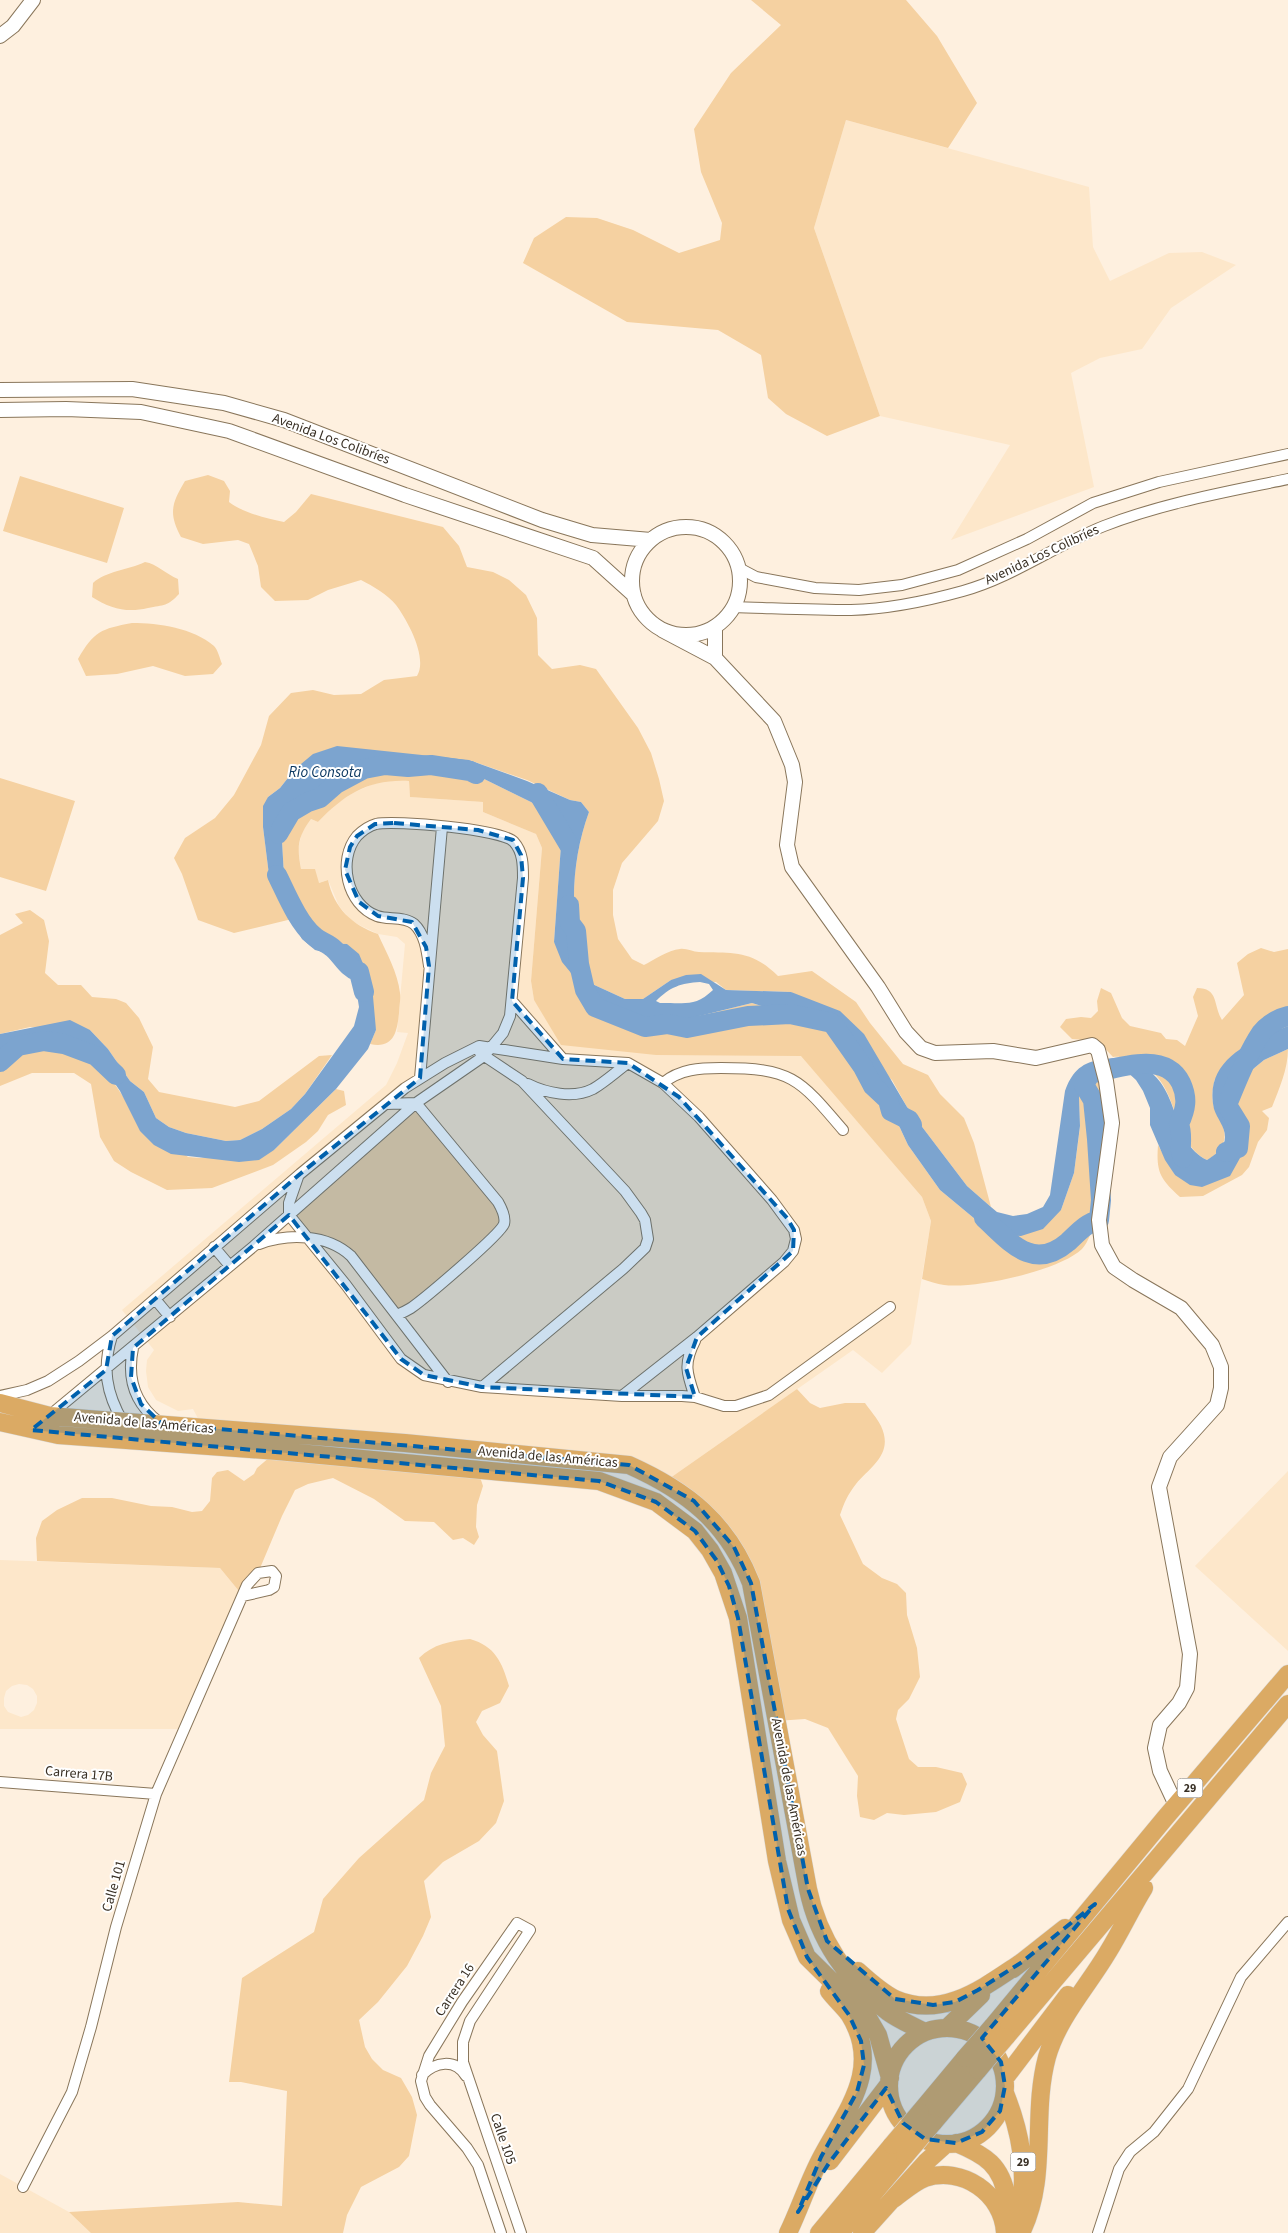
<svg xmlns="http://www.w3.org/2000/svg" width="1288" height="2233" viewBox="0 0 1288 2233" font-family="'Source Sans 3',sans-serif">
	<rect width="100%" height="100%" fill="#fef0df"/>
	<path fill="#fde7ca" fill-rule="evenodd" d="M846,120L1089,187L1093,247L1110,281L1169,253L1202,252L1236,265L1171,308L1142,349L1100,358L1071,373L1094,487L951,540L1010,445L880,416L814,228Z
		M390,780L409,781L410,797L483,802V812L536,834L542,848L531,981L534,1000L656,1055H801L922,1197L931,1221L911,1344L882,1373L853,1350L663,1483L643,1471L203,1428L193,1409L178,1411L156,1400L148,1387L146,1371L147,1360L154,1350L122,1310L386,1085L397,1063L408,1033L397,1032L405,944L397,937L378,934L351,921L339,906L328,880L319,883L301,869L298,849L302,832L311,819L318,822L333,806L353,793L373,784Z
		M1288,1471V1651L1195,1566Z
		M0,1560L220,1568L243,1596L184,1729H0ZM19,1684L27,1685L33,1689L37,1696V1703L34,1710L28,1715L21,1717L8,1712L4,1706V1698L6,1691L12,1686Z
		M0,2174L69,2212L106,2233H0Z"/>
	<path fill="#f5d1a1" d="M751,0H906L937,36L977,103L948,148L846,120L814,228L880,416L827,436L786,414L768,398L761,355L718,330L627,322L523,263L534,238L566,217L597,218L633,230L679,253L720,240L722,223L701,172L694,129L731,73L781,25Z
		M208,475L224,481L230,491L229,502C242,512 267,519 284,522L296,512L311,494L443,527L459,546L467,567L493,572L509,580L526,595L537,618L538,655L552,669L580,665L596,669L638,728L651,753L659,779L664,801L658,821L622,863L613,890V915L618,939L632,959L644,965C654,960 668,950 680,949C686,948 693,952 699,952C733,953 752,950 778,976L812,971L856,1002L870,1023L903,1064L928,1075L940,1094L964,1118L974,1143L991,1207L967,1186L907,1107L892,1080L791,992L726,990L716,982L671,980L643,999H625L590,983C586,970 580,956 578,942C570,899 574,853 589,812L581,802L570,800L527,780L469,760L295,769L280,788L268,797L263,827L269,875L292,919L234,933L198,920L182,874L174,858L185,838L215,818L234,795L261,745L269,716L291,693L313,690L334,695L361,694L384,680L417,676C428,658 408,621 396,605C388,595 373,586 361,580L328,590L308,600L275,601L261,587L258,566L249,544L238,540L203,544L181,537C168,513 172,503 185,481Z
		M20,476L124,508L107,563L3,531Z
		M145,562C157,564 166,574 178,579L179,594C168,606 164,605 148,608C127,613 111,609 92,597L93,583C106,571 128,570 145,562Z
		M132,623C159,623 193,628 214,646C218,650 220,659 222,664L213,674L185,676L153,666L117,674L86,676L78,659C94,631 101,629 132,623Z
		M391,765L448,767L476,775L535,804L551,816L555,821L561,845L554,942L585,991L610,1013L626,1020L653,1021L667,1024L752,1003L830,1028L841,1038L880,1085L908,1145L940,1190L987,1229L1061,1210L1074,1173L1080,1127L1079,1097L1090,1074L1098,1070L1112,1123L1099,1220C1091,1229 1089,1242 1082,1249C1059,1271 975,1289 944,1285C937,1284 929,1281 922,1279L931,1221L922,1197L801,1056L656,1055L561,1045L534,1000L531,981L542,848L536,834L483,812V802L410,797L409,781C369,779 345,794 318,822L311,819C297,838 297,847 301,869H315L319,883L328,880C334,908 352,925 378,934C386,952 398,973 400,993C401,999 399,1007 399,1013C397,1032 394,1049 370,1044L376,1030L347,944L322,943L311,934L285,894L282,841L291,812L308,802L343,787L364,769Z
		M0,778L75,801L46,891L0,877Z
		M30,910L44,920L49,941L45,973L58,985H81L92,997L116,999L126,1003L139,1018L153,1047L148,1079L159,1092L235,1107L259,1101L319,1056L332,1055L305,1094L291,1109L262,1129L240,1140L226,1141L186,1133L169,1127L156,1118L144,1092L130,1081L108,1049L90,1030L30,1027L0,1034V935L23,923L15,914Z
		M1261,948L1274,952L1288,949V1026L1268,1034L1215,1079C1212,1088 1211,1101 1215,1110C1216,1115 1221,1119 1222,1124C1229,1141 1221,1152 1207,1160C1167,1139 1183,1079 1135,1062C1127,1059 1121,1056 1113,1057L1098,1041L1072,1039L1060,1027L1066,1019L1081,1017L1091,1018L1098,1011L1097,1001L1101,988L1111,993L1122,1018L1130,1026L1161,1033L1166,1039L1177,1040L1185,1046L1198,1016L1193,997L1197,988C1219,988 1213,1005 1222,1020L1244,995L1237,963L1248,954Z
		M44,1041L82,1044L96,1056L128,1104L188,1157L200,1158L274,1150L336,1089L344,1091L346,1105L328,1115L318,1131L306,1142L273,1165L212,1188L167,1190L131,1172L114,1161L100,1137L91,1084L74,1073H32L0,1086V1053L18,1046Z
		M1288,1049C1288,1069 1279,1089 1272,1107L1262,1111L1269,1118L1267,1130L1258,1142L1249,1167L1242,1175L1203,1196L1180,1197C1160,1179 1156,1172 1158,1145L1175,1175L1245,1149L1227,1105L1241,1079L1264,1060Z
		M416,1103L498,1202L503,1227L397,1315L351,1256L321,1240L289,1215Z
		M797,1389L810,1403L820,1408L845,1403H865C870,1410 877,1418 881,1426C894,1454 871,1466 856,1484C848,1494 844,1503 840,1515L863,1564L882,1578L897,1584L906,1593L907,1615L917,1648L920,1677L909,1699L898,1710L896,1719L909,1759L918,1767H936L962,1773L967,1784L960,1802L936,1812L904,1815L887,1813L874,1820L860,1817L857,1796L858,1776L828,1728L805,1719L776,1721L741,1560L663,1483Z
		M277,1451L478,1471L483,1486L477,1505L476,1527L479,1537L474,1545L463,1538L453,1540L434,1522L405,1521L374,1499L333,1478L308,1484L295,1490L282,1516L258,1573L243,1596L220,1568L37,1561L36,1538L42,1521L57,1510L82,1498H112L151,1506L172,1507L192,1512L202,1511L210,1501L212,1478L217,1472L228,1470L244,1481L254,1474L257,1468Z
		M470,1639C495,1646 502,1662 509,1686L500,1703L482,1711L476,1722L483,1735L497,1751L504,1801L496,1823L479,1841L443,1862L424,1881L431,1917L423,1936L407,1966L378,2002L359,2020L365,2047L372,2059L383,2070L401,2078L412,2097L417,2115L409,2156L399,2167L361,2187L347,2215L343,2233H91L69,2212L238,2202L282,2206L287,2091L241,2082H229L242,1978L314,1932L323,1899L359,1858L424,1800L431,1773L445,1746L441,1706L419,1658C433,1644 451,1641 470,1639Z"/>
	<path fill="#7ca4cf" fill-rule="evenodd" d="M337,746L469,760L527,781L570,800L581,802L589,812C574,853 570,899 578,942C580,956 586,970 590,983L625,999H643L671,980L686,975L701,974L726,990L791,992L840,1011L864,1034L907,1107L967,1186L991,1207L997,1212L1013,1216L1027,1214L1043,1207L1050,1195L1065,1091C1071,1074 1080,1063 1099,1060C1121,1056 1129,1056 1148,1070C1182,1095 1170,1141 1207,1160C1215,1155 1225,1148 1225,1137C1225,1126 1217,1119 1214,1109C1203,1060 1251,1041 1288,1026V1049L1264,1060L1241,1079L1227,1105L1245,1149L1230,1176L1202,1187L1190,1185L1175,1175L1165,1160L1150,1125V1108L1143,1091L1136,1080L1124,1069L1098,1070L1090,1074L1079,1097L1080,1126L1074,1173L1061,1210L1043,1229L1021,1236L1003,1235L987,1229L940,1190L908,1145L880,1085L841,1038L830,1028L752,1003L667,1024L653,1021L626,1020L610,1013L585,990L562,962L554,942L561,845L555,821L551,816L535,804L476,775L448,767L391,765L364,769L343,787L308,802L292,812L282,841L285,894L311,934L322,943L347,944L359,954L372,985L376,1030L368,1049L336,1089L274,1150L259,1160L239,1162L171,1154L154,1145L140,1131L120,1091L96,1056L82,1044L44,1041L18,1046L0,1053V1034L70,1020L90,1030L108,1049L130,1081L144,1092L156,1118L169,1127L186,1133L226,1141L240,1140L262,1129L291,1109L305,1094L354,1026L359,1007L353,969L343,960L331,954L315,950L302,939L285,909L269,875L263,827V806L268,797L280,788L295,769L313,754ZM700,982L709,984L713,990C694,1008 684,1002 660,1003L656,1001C670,987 681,983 700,982Z"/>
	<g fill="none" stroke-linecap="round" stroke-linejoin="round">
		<path stroke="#7ca4cf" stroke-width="20" d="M538,793L569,845
			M278,834L291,812L308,802L320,798L336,784L364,769L385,765L408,767L431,765L470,771L476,774
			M277,875C286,893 298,923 314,936C319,941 325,942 330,946C341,953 345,967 359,972L364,992
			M569,905L570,923L576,931L579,964L585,990L595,1007L645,1027L667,1024L687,1028L748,1016L771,1015L790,1014L832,1023L863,1067L873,1086L888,1100L891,1111L909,1120L912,1125
			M0,1062L18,1046L44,1041L64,1044L96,1056L116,1075
			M1226,1152L1238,1148L1240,1126L1227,1105C1237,1081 1247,1054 1261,1033C1267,1025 1279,1018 1288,1016
			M984,1218C1010,1242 1033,1272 1068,1242C1078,1233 1086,1223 1099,1220L1101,1200L1097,1139L1093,1100L1084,1085L1090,1074C1117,1068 1165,1050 1181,1083C1188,1098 1186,1109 1179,1124C1184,1137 1178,1151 1183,1158"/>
		<g stroke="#89765b" stroke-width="12">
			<path id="street" d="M739,568L756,577L815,588L859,590L902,585L958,570L1027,539L1093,503L1159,482L1288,454
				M733,607C772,608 812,610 851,610C888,609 927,601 963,591C1013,577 1056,545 1104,526C1163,503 1226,492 1288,479
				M512,1001L563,1059
				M480,1053L522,1081L625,1191L641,1213L645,1220L648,1239L645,1248L623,1269L482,1387
				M420,1078L442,827
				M663,1083C680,1069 700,1068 721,1068C791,1068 799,1078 843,1130
				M528,1084C546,1093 573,1099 593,1089C605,1082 617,1071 628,1063
				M386,1104L416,1103
				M298,1177L289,1203V1215L346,1285L401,1359L424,1375L482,1387L622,1396H682L695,1397L724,1406H736L769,1395L890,1307
				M259,1244C289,1233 327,1234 351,1256L448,1382
				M214,1247L230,1266
				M155,1299L170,1317
				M397,1315C402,1313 406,1311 411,1308C424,1299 500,1235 504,1224C506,1217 502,1209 498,1202L416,1103
				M112,1336C102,1368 106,1393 123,1422
				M133,1348C127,1377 134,1403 159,1422
				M0,1396L27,1390L48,1381L79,1361L112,1336L300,1174L405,1088L445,1063L479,1046L563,1059L628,1063L663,1083L699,1117L772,1200L794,1230L796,1239L793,1251L784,1262L697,1337L622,1396
				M695,1397C687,1374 683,1364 695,1341
				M50,1415L254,1246L416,1103L484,1056L503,1033L510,1016L523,878C523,865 523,852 514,842C503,829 395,820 376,824C369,826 362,831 357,836C337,860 347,905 377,916C388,920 404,916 414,924C425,934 427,952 429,966
				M0,1782L156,1794
				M422,2075C435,2062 455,2058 466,2076
				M23,2187L72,2092L91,2027L116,1927L156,1794L247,1585L258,1573L272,1571L276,1576L274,1587L269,1590L243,1596
				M501,2233L478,2165L467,2148L430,2105L425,2097L421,2081L429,2056L462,2002L517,1923L530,1930L470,2021L463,2042V2062L521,2233
				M1098,2233L1119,2169L1130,2152L1154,2132L1188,2089L1241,1977L1288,1922"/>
		</g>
		<g stroke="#89765b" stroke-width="16">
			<path id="secondary" d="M0,36L13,26L33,0
				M0,390L132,389L224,403L284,420L542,520L592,535L651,540
				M0,410L66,409L141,412L229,431L405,495L593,558L634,595
				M632 581a54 54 0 1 1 108 0a54 54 0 1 1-108 0Z
				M715,627V658
				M662,630L715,658L774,721L792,765L795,782L787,845L792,867L878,987L906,1032L921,1048L935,1053L993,1051L1036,1058L1092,1045L1098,1050L1106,1081L1112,1123L1099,1220L1102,1245L1114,1267L1133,1280L1181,1308L1212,1345L1221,1367V1388L1217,1405L1170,1457L1159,1487L1190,1654L1187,1688L1179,1703L1160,1725L1155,1748L1160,1771L1176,1805"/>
		</g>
		<g stroke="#dbdad8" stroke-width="19">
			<path id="highway" d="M0,1403L50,1416L88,1419L405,1443L629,1465C687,1491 727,1522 751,1583L808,1889C818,1938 847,1982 888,2012C899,2020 913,2026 925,2032
				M0,1422L58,1435L277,1451L599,1481L656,1502L695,1531L710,1550L723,1573L738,1618L777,1861L791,1920L807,1957L867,2016L878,2035L890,2078
				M1013,1969L1065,1928
				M858,1971C869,1981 881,1992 895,1999C943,2020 984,1987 1022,1962
				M992,2027L1165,1818L1288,1674
				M947,2028L981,1995
				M889 2086a58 58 0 1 1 116 0a58 58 0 1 1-116 0Z
				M1006,2037L1288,1704
				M1005,2078L1068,1995
				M1005,2093C1022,2136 1026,2167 1021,2213
				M920,2112L965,2058
				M933,2123L978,2070
				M956,2143C985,2155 1002,2165 1007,2199C1008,2206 1010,2215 1008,2223
				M830,2161L889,2084
				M892,2200C902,2193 914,2182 925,2178C962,2166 1003,2193 1005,2233
				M788,2233C800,2208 809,2180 822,2156C847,2109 883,2068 849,2014C843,2006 835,1999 829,1991
				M819,2233L892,2145
				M840,2233L905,2156
				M862,2233L926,2162L946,2144
				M1021,2233C1049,2177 1031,2116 1047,2057C1058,2018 1088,1986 1108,1952C1121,1931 1131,1909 1144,1888"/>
		</g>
		<use href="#street" stroke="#fff" stroke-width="10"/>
		<use href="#secondary" stroke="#fff" stroke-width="14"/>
		<use href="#highway" stroke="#dbaa64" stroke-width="18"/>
		<g stroke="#dbdad8" stroke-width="19" stroke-linecap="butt">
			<path id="highway-bridge" d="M965,2058L992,2027
				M978,2070L1006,2037
				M892,2145L920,2112
				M905,2156L933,2123"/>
		</g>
		<use href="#highway-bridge" stroke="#dbaa64" stroke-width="18"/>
	</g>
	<path fill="#0061ad" fill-opacity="0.2" stroke="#0061ad" stroke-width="4" stroke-dasharray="10 6" stroke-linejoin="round" d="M394,823L478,830L513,840L521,855L523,878L512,1001L563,1059L628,1063L679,1097L787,1218L794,1230L793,1251L697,1337L686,1368L695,1397L482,1387L424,1375L401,1359L289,1215L133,1348L131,1377L141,1404L162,1424L629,1465L694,1501L734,1547L751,1583L808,1889L827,1941L895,1999L933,2005L955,2002L978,1990L1022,1962L1095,1904L982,2038L1001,2062L1005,2086L1000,2111L982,2132L956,2143L925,2139L903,2123L886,2088L829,2163L798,2212L821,2157L857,2092L864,2065L861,2041L849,2015L807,1957L788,1909L738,1618L729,1586L717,1561L695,1531L656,1502L599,1481L31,1430L106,1370L112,1336L300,1174L420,1078L429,966L426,947L412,922L378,916L359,902L345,870L350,847L357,836L375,824Z"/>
	<g text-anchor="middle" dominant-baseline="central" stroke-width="4" stroke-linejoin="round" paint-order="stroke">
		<g fill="#fff" stroke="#746e66" stroke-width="1">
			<rect x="1177.5" y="1778.5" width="25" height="19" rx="4"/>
			<rect x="1010.5" y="2152.5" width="25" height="19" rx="4"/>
		</g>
		<g font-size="12" font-weight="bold" fill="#393025">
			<text x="1190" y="1788">29</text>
			<text x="1023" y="2162">29</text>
		</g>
		<g font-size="14" fill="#393025" stroke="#fff">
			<text transform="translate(331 439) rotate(20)">Avenida Los Colibríes</text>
			<text transform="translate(1042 555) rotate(-25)">Avenida Los Colibríes</text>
			<text transform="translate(144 1423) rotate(5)">Avenida de las Américas</text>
			<text transform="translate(548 1457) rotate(5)">Avenida de las Américas</text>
			<text transform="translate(79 1774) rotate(5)">Carrera 17B</text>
			<text transform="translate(789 1787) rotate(79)">Avenida de las Américas</text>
			<text transform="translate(114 1886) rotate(-74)">Calle 101</text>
			<text transform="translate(455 1990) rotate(-57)">Carrera 16</text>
			<text transform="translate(503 2139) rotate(71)">Calle 105</text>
		</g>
		<g font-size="15" font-style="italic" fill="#0c3861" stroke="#fff">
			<text x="325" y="772">Rio Consota</text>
		</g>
	</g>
</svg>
